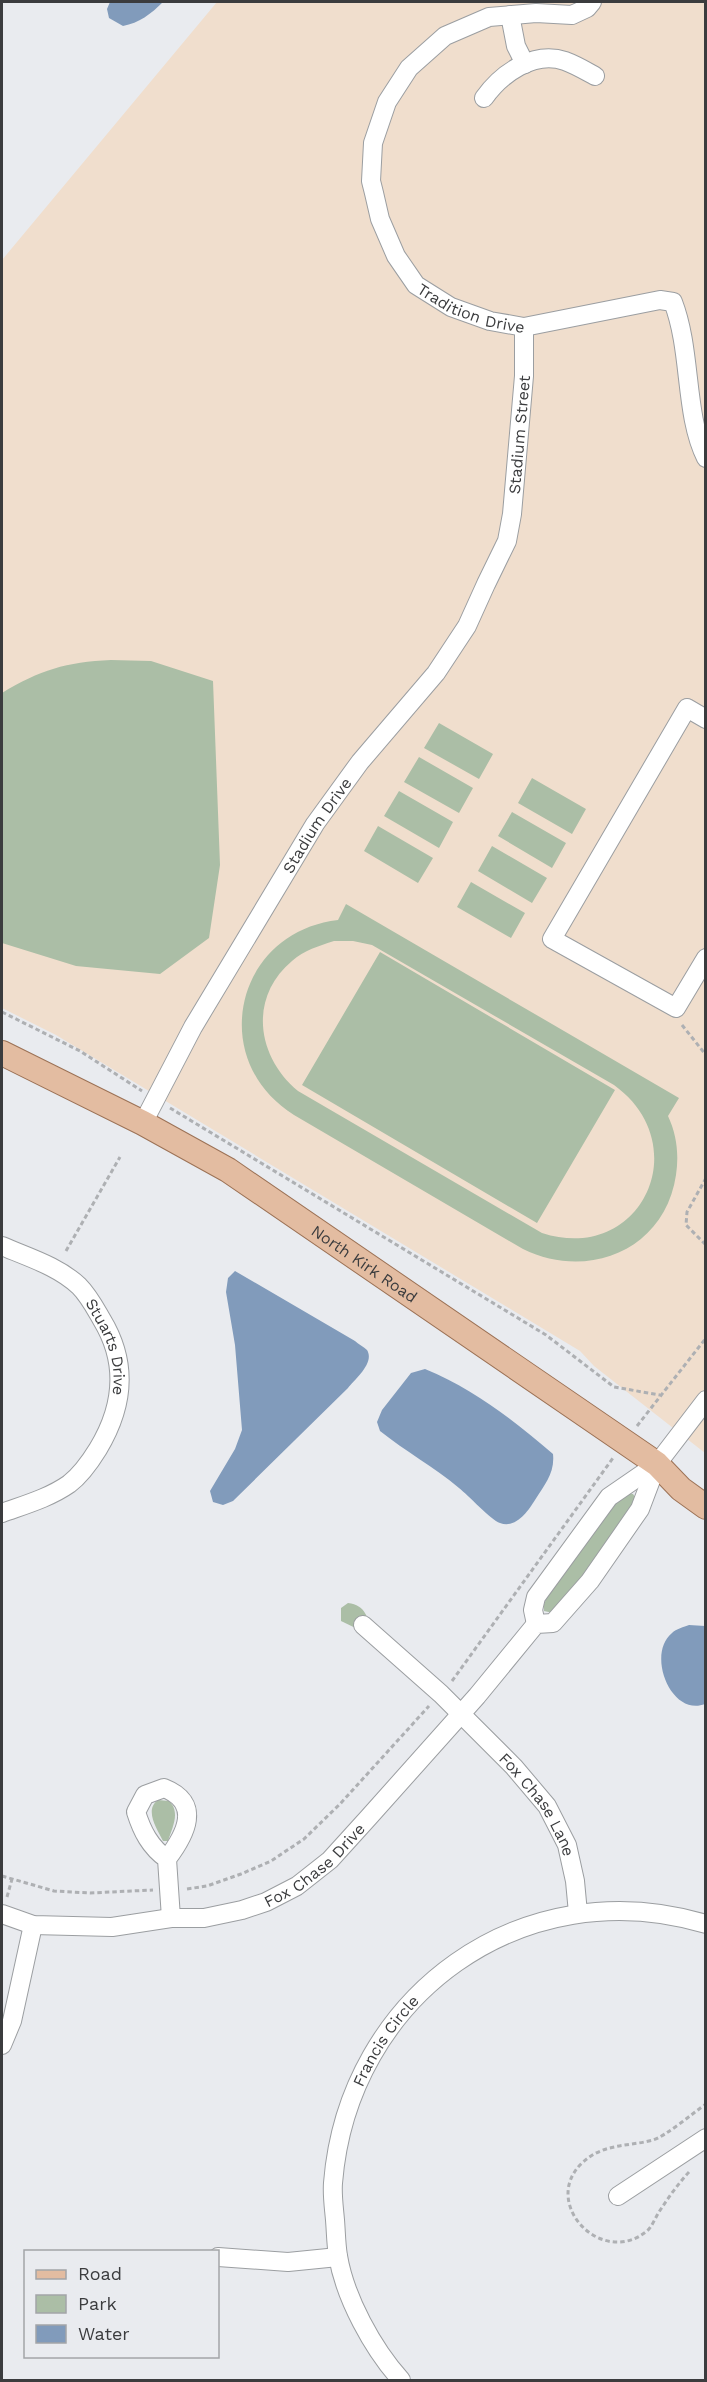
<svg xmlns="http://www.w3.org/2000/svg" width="707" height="2382" viewBox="0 0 707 2382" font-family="'Work Sans',sans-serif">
	<rect width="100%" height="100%" fill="#e9ebef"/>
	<path fill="#f0decd" d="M217,2H705V1453L594,1366L580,1351L56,1035L2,1008V260Z"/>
	<path fill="#abbea6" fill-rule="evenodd" d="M111,660L151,661L213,681L220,865L209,938L160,974L76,966L2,943V693C40,670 66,662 111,660Z
		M439,723L493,754L479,779L424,748Z
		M419,757L473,788L459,813L404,782Z
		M532,778L586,809L572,834L518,803Z
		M399,791L453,822L439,848L384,816Z
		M512,812L566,843L552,868L498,836Z
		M378,826L433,858L418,883L364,851Z
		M492,846L547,878L532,903L478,871Z
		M471,882L525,913L511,938L457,907Z
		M346,904L679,1098L668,1116C677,1135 679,1155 676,1175C665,1250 588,1281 523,1249L294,1115C206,1060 235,932 338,920ZM334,941H353L372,945L614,1085C697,1145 641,1265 542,1233L298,1091C257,1057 248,998 292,961C304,950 319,946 334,941Z
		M380,952L615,1090L537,1223L302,1085Z
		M626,1493L633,1494L637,1500L632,1509L560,1606L553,1613L544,1611V1604L549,1593L620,1497Z
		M348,1603C366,1605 367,1618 373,1632L368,1634L341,1621V1608Z
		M158,1800L169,1801C181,1812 172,1828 168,1841H163C157,1829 144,1810 158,1800Z"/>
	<path fill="#819bbb" d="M110,2H163C151,14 139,23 123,26L109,18L107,9Z
		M235,1271L355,1341C358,1344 364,1347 367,1350C375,1363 355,1379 348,1388L233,1501L223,1505L213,1502L210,1491L235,1449L242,1430L235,1345L226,1292L228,1278Z
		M425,1369C474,1389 513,1420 553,1454C555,1473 545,1484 535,1500C528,1511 516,1529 500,1523C491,1520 468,1495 459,1488C434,1467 405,1451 380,1431L377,1422L382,1410L411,1373Z
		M689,1625L705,1626V1704C671,1717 646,1654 672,1633C676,1629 684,1627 689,1625Z"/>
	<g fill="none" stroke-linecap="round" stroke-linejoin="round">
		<g stroke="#9b9ea1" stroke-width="20">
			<g id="minor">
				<path id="s1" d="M592,2L587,8L572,15L536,13L489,17L445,36L409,68L387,102L373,143L371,181L374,193L380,219L396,256L416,285L451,307L490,321L524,327L660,300L673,302C692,351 684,414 706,458"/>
				<path d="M510,15L516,46L525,64"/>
				<path d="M484,98C501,74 534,50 565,61C576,65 586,71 595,76"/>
				<path d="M706,719L687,708L552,939L676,1008L706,958"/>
				<path id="s2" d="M143,1123L193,1027L315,824L360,762L436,673L467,626L486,584L507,541L512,514L524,376V327"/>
				<path id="s3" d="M2,1246C27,1257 58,1266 79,1286C89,1296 95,1308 102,1320C128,1363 124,1406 98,1449C90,1462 81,1475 69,1484C49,1498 24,1505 2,1513"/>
				<path d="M536,1624L533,1610L536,1597L609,1497L657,1464"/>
				<path id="s4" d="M363,1625L441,1694L514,1767L547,1806L567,1845L575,1881L578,1913"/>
				<path d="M167,1859C150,1847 142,1831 136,1812L145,1795L164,1788C202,1803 186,1834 167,1859L171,1918"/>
				<path id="s5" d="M2,1914L33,1925L112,1927L171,1918H204L242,1910L266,1902L297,1886L330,1860L369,1817L477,1696L536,1624L553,1623L590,1581L640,1509L657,1464L706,1400"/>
				<path d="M2,2045L12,2021L33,1925"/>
				<path d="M618,2196L706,2138"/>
				<path d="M218,2257L288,2262L338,2257"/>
				<path id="s6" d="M401,2380C373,2349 345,2298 338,2256C336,2244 336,2232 335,2220C334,2208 332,2195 333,2183C348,1995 523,1869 706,1924"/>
			</g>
		</g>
		<g stroke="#9c7256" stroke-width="26">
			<g id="major">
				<path id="s7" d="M2,1053L143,1123L228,1170L657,1464L681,1489L706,1507"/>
			</g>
		</g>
		<path stroke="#aeb0b3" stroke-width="3" stroke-dasharray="4.5 3" stroke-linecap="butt" d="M2,1012L80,1051L142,1091
			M682,1025L706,1055
			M170,1108L546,1335L614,1387L660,1395
			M706,1178L687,1212L686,1225L706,1245
			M66,1251L120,1157
			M637,1426L706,1338
			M452,1681L613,1458
			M2,1876L54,1891L90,1893L153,1890
			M187,1889L207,1886L241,1874L271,1861L304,1839L340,1804L429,1706
			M7,1897L12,1879
			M689,2172C678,2184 668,2198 659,2212C655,2218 652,2227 647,2231C602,2268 541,2204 581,2164C602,2143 627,2147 653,2140C666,2136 693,2113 706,2104"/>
		<use href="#minor" stroke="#fff" stroke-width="18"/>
		<use href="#major" stroke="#e3bca1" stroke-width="24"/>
	</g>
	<g text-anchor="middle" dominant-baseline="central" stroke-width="6" stroke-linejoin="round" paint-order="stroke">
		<g font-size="16" fill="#3b3c3e" stroke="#e9ebef">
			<text stroke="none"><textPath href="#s1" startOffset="501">Tradition Drive</textPath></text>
			<text stroke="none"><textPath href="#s2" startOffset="796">Stadium Street</textPath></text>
			<text stroke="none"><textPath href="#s2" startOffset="345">Stadium Drive</textPath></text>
			<text stroke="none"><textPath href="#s7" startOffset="420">North Kirk Road</textPath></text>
			<text stroke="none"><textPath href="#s3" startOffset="156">Stuarts Drive</textPath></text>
			<text stroke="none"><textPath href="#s4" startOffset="252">Fox Chase Lane</textPath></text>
			<text stroke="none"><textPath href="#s5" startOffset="330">Fox Chase Drive</textPath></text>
			<text stroke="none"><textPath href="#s6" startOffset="368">Francis Circle</textPath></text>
		</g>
	</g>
	<rect width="707" height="2382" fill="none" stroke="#3b3c3e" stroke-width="6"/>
	<rect x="24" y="2250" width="195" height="108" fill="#e9ebef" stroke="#a3a5a8" stroke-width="1.5"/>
	<rect x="36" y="2270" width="30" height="9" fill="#e3bca1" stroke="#a3a5a8" stroke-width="1.5"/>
	<text x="78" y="2280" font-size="18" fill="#3b3c3e">Road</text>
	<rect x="36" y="2295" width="30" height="18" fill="#abbea6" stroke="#a3a5a8" stroke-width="1.5"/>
	<text x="78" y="2310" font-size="18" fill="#3b3c3e">Park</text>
	<rect x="36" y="2325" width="30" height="18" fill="#819bbb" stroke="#a3a5a8" stroke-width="1.5"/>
	<text x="78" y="2340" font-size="18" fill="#3b3c3e">Water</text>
</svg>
